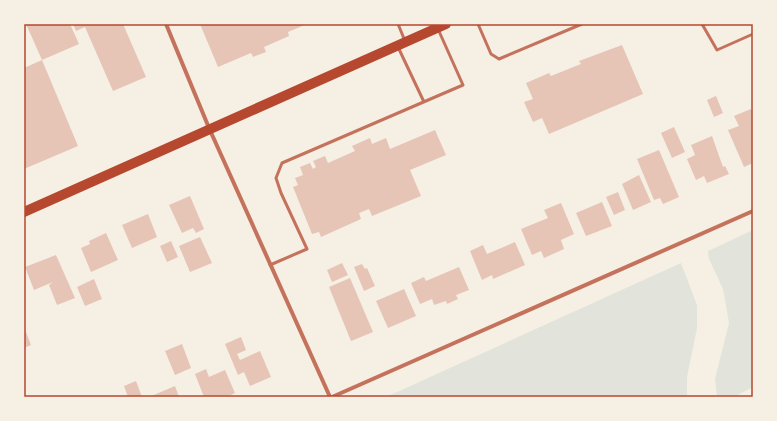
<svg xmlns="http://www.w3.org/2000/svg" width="777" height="421" viewBox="0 0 777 421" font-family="'PT Sans Narrow',sans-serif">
	<rect width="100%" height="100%" fill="#f6efe4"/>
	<path fill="#e2e4dc" d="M753,230V387L734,397H717L715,379L729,323L723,289L709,259L708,251Z
		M681,263L697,305V328L687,377V397H386Z"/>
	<path fill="#e6c5b7" d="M26,24H70L79,44L42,60Z
		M73,24H123L146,77L113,91L85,27L76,31Z
		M200,24H307L288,32L289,36L264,47L266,52L253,57L251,53L218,67Z
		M622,45L643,94L549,134L542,118L533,122L524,102L533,99L526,83L549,73L551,76L581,64L579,61Z
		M42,60L78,146L24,169V68Z
		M716,96L723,113L714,117L707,100Z
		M751,109L753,114V163L744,167L728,130L739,126L734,116Z
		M674,127L685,152L672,158L661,133Z
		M435,130L446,155L410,170L421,196L372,216L369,209L359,213L361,219L321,237L319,232L312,234L293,187L298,185L295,178L303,175L300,167L310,163L313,169L316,167L313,161L325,156L328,163L355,151L352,146L370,138L372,144L386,138L390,149Z
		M712,136L723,167L725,166L729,174L707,183L704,176L696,180L687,159L695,155L691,145Z
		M659,150L679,197L663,204L660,198L654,200L637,159Z
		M639,175L651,202L633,210L622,184Z
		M618,192L625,210L614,215L606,197Z
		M190,196L204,229L196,233L193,228L182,233L169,205Z
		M602,202L612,226L586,236L576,213Z
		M561,203L574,234L561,240L564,249L544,258L541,251L532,255L521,229L548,218L544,210Z
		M148,214L157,237L132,248L122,225Z
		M106,233L118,260L91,272L81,248L90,244L89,241Z
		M200,237L212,263L190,272L179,246Z
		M171,241L178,257L167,262L160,246Z
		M515,242L525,265L493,279L492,275L482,280L470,251L483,245L487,254Z
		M56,255L75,298L57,305L49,285L53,282L34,290L25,267Z
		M342,263L348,275L332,282L327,270Z
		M362,264L365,269L367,268L375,286L364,291L354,267Z
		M459,267L469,290L456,295L458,299L447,304L446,301L434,305L432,299L420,304L411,283L424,277L426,281Z
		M350,278L373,332L351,341L329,287Z
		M94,279L102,299L85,306L77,287Z
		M404,289L416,316L388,328L376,301Z
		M24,327L31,345L24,348Z
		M241,337L246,350L237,354L240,360L260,351L271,377L250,386L244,372L238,375L225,344Z
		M182,344L191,368L175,375L165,351Z
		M206,369L209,377L225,370L235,393L227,397H204L195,374Z
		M136,381L142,397H128L124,386Z
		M175,386L179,397H149Z"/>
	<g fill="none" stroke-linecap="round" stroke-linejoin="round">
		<path stroke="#c5725c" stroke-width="3" d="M398,24L405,41
			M478,24L491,54L499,59L582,24
			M702,24L717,50L753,34
			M398,47L424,102
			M270,265L307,249L281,193L276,178L282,163L463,85L438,29"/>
		<path stroke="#c5725c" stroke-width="4" d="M166,24L209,128L330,397
			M332,397L753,211"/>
		<path stroke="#b5482f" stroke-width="10" d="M24,212L446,24"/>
	</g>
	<rect width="777" height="421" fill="none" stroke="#f6efe4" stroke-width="50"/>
	<rect x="25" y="25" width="727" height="371" fill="none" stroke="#b5482f" stroke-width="1.5"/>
</svg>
